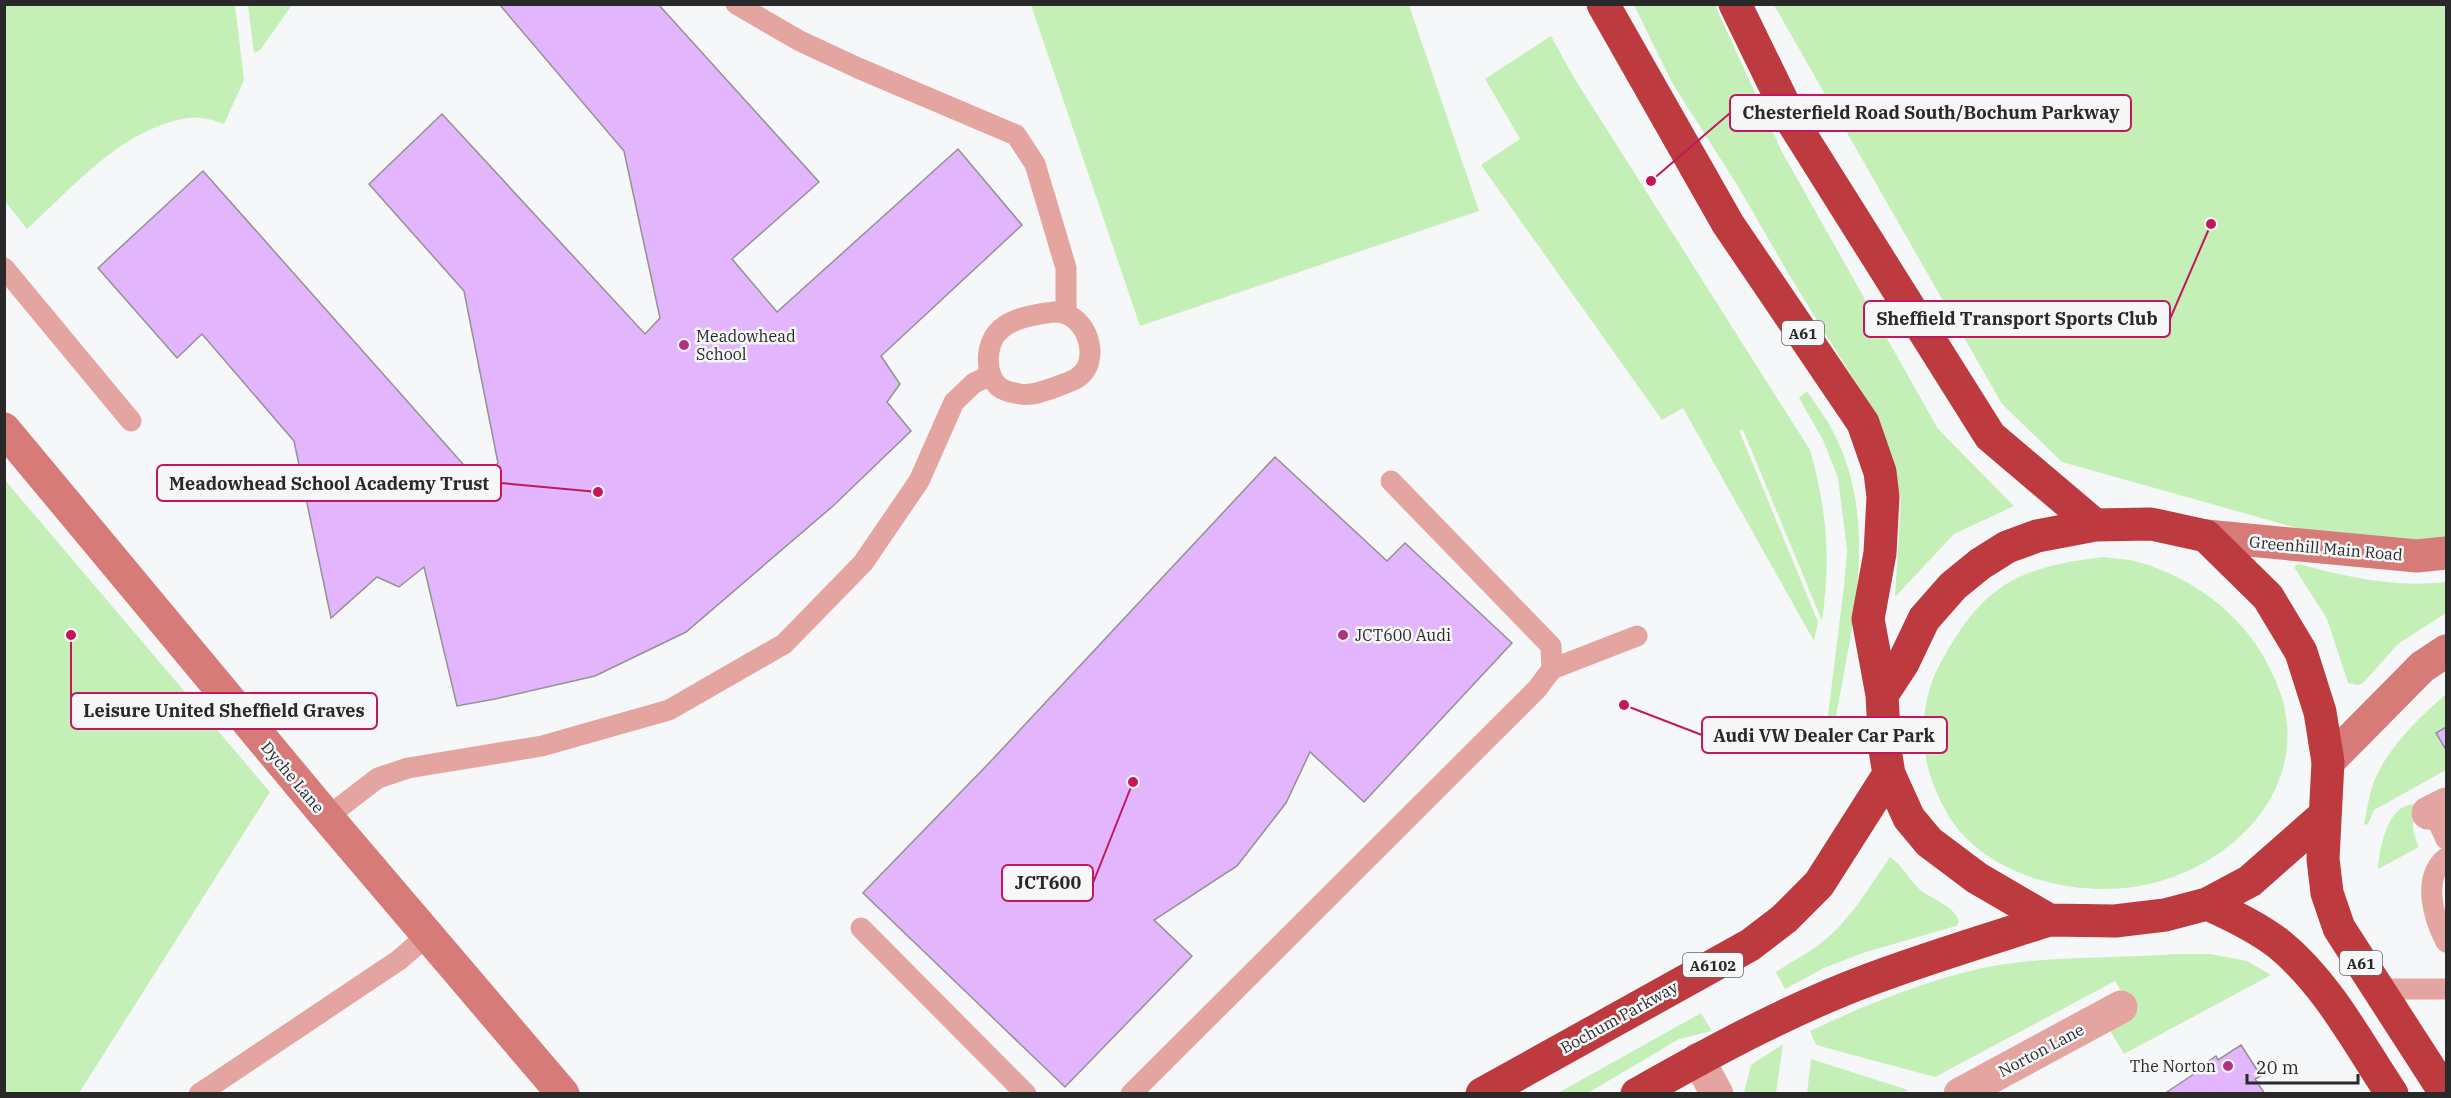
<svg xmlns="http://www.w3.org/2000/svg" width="2451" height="1098" viewBox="0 0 2451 1098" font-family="'IBM Plex Serif',serif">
	<rect width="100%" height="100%" fill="#f6f7f9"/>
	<path fill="#c4f0b8" d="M5,4L235,5L244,80L224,124C213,120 200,116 188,118C121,129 75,186 27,229L5,201Z
		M248,5H292L260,50L254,53Z
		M1031,5H1409L1479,211L1140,326Z
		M1634,5H1715L1782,152L1938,429L2014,506L1954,534L1895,597L1901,498L1869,404L1791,278L1739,188L1671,81Z
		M1774,5H2446V545L2329,537L2062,462L2002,404Z
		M1551,36L1573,76L1810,450C1827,510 1831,559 1822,621L1743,430H1739L1818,622L1814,641L1683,408L1662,420L1481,165L1520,139L1485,79Z
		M1807,391C1819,409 1832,426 1840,446C1880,538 1847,646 1832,740H1825L1844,586L1847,550L1838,478L1823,440L1799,398Z
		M4,479L270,792L79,1093H5Z
		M2104,557C2116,559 2130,559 2142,563C2206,583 2258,628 2280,692C2314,791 2226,874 2133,887C2077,895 2005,879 1965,837C1951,823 1941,804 1934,786C1919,749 1920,700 1940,664C1982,586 2016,567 2104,557Z
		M2298,564C2347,577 2395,588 2446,582V613L2398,644L2363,683L2358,685L2348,683L2327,619L2294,567Z
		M2446,694V770L2374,810L2368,824L2364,825C2367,810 2369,793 2375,779C2389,746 2420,717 2446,694Z
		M2423,801C2411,820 2410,826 2419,847L2378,869C2379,852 2385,821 2400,809C2405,805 2416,804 2423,801Z
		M1890,857C1903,865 1910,882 1923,892C1934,900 1957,908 1959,922L1956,926L1866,952L1824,968L1785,989L1776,972C1789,963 1803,956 1816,947C1848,924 1868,889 1890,857Z
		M2176,954H2210L2247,961L2271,975L2124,1054L2106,1024L2132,1008L2115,981L1935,1077L1816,1045L1810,1031C1863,1006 1917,984 1974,970C2039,955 2110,959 2176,954Z
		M1701,1013L1712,1031L1679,1039L1588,1093H1558Z
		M1783,1044L1776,1093H1744L1751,1065Z
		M1811,1059L1908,1090L1902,1094L1807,1093Z"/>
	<path fill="#e3b5fc" stroke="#939193" stroke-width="1.5" d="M499,4H658L819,182L732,259L777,312L958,149L1022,225L881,356L900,384L887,402L911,431L833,506L686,632L595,676L495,699L457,706L424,567L399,587L377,577L331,618L294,441L202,334L177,358L98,268L203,171L478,481L498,463L464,291L369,184L442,114L645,334L660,318L624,151Z
		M1275,457L1387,561L1405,543L1512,643L1364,802L1310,752L1286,803L1237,866L1154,920L1192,956L1065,1087L863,893L990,762Z
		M2446,727V750L2436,733Z
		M2241,1045L2261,1076L2255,1079L2265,1094H2164L2194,1074L2192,1072L2216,1056L2218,1060Z"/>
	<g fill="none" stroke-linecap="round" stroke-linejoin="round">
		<path stroke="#e4a5a1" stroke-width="21" d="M736,4L800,41L858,68L1016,135L1035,164L1066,268V313
			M4,268L131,421
			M1053,312C1057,312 1062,312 1066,314C1090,323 1100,363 1077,378C1071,382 1063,384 1056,387C1045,391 1032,396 1020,394C1014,393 1004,391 999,387C983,373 986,341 1001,329C1015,317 1035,315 1053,312Z
			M1552,669L1637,636
			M2433,811L2446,839
			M327,817L378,778L408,768L542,746L669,710L784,644L863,563L919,481L954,402L974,383L991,375
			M2446,858C2421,878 2434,919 2446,942
			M861,928L1026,1094
			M2377,989H2446
			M199,1094L399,960L429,934
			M1131,1094L1537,689L1552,669L1551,646L1391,481"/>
		<path stroke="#e4a5a1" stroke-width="33" d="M2428,813L2446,804
			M1698,1059L1717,1094
			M1960,1094L2121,1007"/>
		<path stroke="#d67b77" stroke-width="33" d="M4,429L327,817L563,1094
			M2206,536L2417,556L2446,553
			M2328,762L2422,667L2446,651"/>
		<path stroke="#bd3a3e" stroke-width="33" d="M1603,4L1728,224L1863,423L1880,472L1883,497L1880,553L1868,619L1882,695L1885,750L1889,774L1909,818L1929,842L1977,878L2049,920L2115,921L2165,915L2207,904L2250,881L2325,815
			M1735,4L1792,121L1990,436L2095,525
			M1882,695L1903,663L1924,619L1953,586L1980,564L2007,547L2037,536L2095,525L2151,524L2206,536L2268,597L2301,652L2320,712L2328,762L2323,859L2327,893L2339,928L2446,1094
			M2207,904C2232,915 2257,927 2279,944C2327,983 2358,1043 2392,1094
			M1482,1094L1750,945L1784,919L1819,884L1889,774
			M1637,1094C1713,1051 1790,1009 1871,979C1930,957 1990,939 2049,920"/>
	</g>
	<g fill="#af3385" stroke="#f6f7f9" stroke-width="2">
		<circle cx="684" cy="345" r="6"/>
		<circle cx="1343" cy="635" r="6"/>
		<circle cx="2228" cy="1066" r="6"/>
	</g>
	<g text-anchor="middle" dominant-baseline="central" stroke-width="5" stroke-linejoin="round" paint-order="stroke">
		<g fill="#f6f7f9" stroke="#666768" stroke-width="1.5">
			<rect x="1782" y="321" width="42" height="24" rx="4.5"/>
			<rect x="2340" y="951" width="42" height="24" rx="4.5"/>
			<rect x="1683" y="953" width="60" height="24" rx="4.5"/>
		</g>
		<g font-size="15" font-weight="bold" fill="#29292a">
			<text x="1803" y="333">A61</text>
			<text x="2361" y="963">A61</text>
			<text x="1713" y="965">A6102</text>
		</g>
		<g font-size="16" fill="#29292a" stroke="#f6f7f9" text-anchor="start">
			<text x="696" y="336">Meadowhead<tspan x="696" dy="18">School</tspan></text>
			<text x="1355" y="635">JCT600 Audi</text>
			<text x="2216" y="1066" text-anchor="end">The Norton</text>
		</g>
		<g font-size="16" fill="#29292a" stroke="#f6f7f9">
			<text transform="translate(2326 548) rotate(5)">Greenhill Main Road</text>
			<text transform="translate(293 777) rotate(50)">Dyche Lane</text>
			<text transform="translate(1619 1017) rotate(-29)">Bochum Parkway</text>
			<text transform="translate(2041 1050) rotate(-28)">Norton Lane</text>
		</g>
	</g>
	<path fill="none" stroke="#c2185b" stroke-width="2" d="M1651 181L1730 113M2211 224L2170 319M598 492L501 483M71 635L71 711M1624 705L1702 735M1133 782L1093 883"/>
	<g fill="#c2185b" stroke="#f6f7f9" stroke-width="2">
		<circle cx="1651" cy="181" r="6"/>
		<circle cx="2211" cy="224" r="6"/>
		<circle cx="598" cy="492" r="6"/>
		<circle cx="71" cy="635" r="6"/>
		<circle cx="1624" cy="705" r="6"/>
		<circle cx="1133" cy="782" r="6"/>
	</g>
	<g fill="#f6f7f9" stroke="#c2185b" stroke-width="2">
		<rect x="1730" y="95" width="401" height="36" rx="6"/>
		<rect x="1864" y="301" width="306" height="36" rx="6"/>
		<rect x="157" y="465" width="344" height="36" rx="6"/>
		<rect x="71" y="693" width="306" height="36" rx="6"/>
		<rect x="1702" y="717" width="245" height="36" rx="6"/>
		<rect x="1002" y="865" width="91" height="36" rx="6"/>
	</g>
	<g font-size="18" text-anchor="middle" font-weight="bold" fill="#29292a">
		<text x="1931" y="119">Chesterfield Road South/Bochum Parkway</text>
		<text x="2017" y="325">Sheffield Transport Sports Club</text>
		<text x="329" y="490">Meadowhead School Academy Trust</text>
		<text x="224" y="717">Leisure United Sheffield Graves</text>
		<text x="1824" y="742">Audi VW Dealer Car Park</text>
		<text x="1048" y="889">JCT600</text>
	</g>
	<rect width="2451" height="1098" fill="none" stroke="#29292a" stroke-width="12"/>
	<path d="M2247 1074v9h111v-9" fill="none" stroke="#29292a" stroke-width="3"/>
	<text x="2256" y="1074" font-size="18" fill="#29292a" stroke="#f6f7f9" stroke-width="4.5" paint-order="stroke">20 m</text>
</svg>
